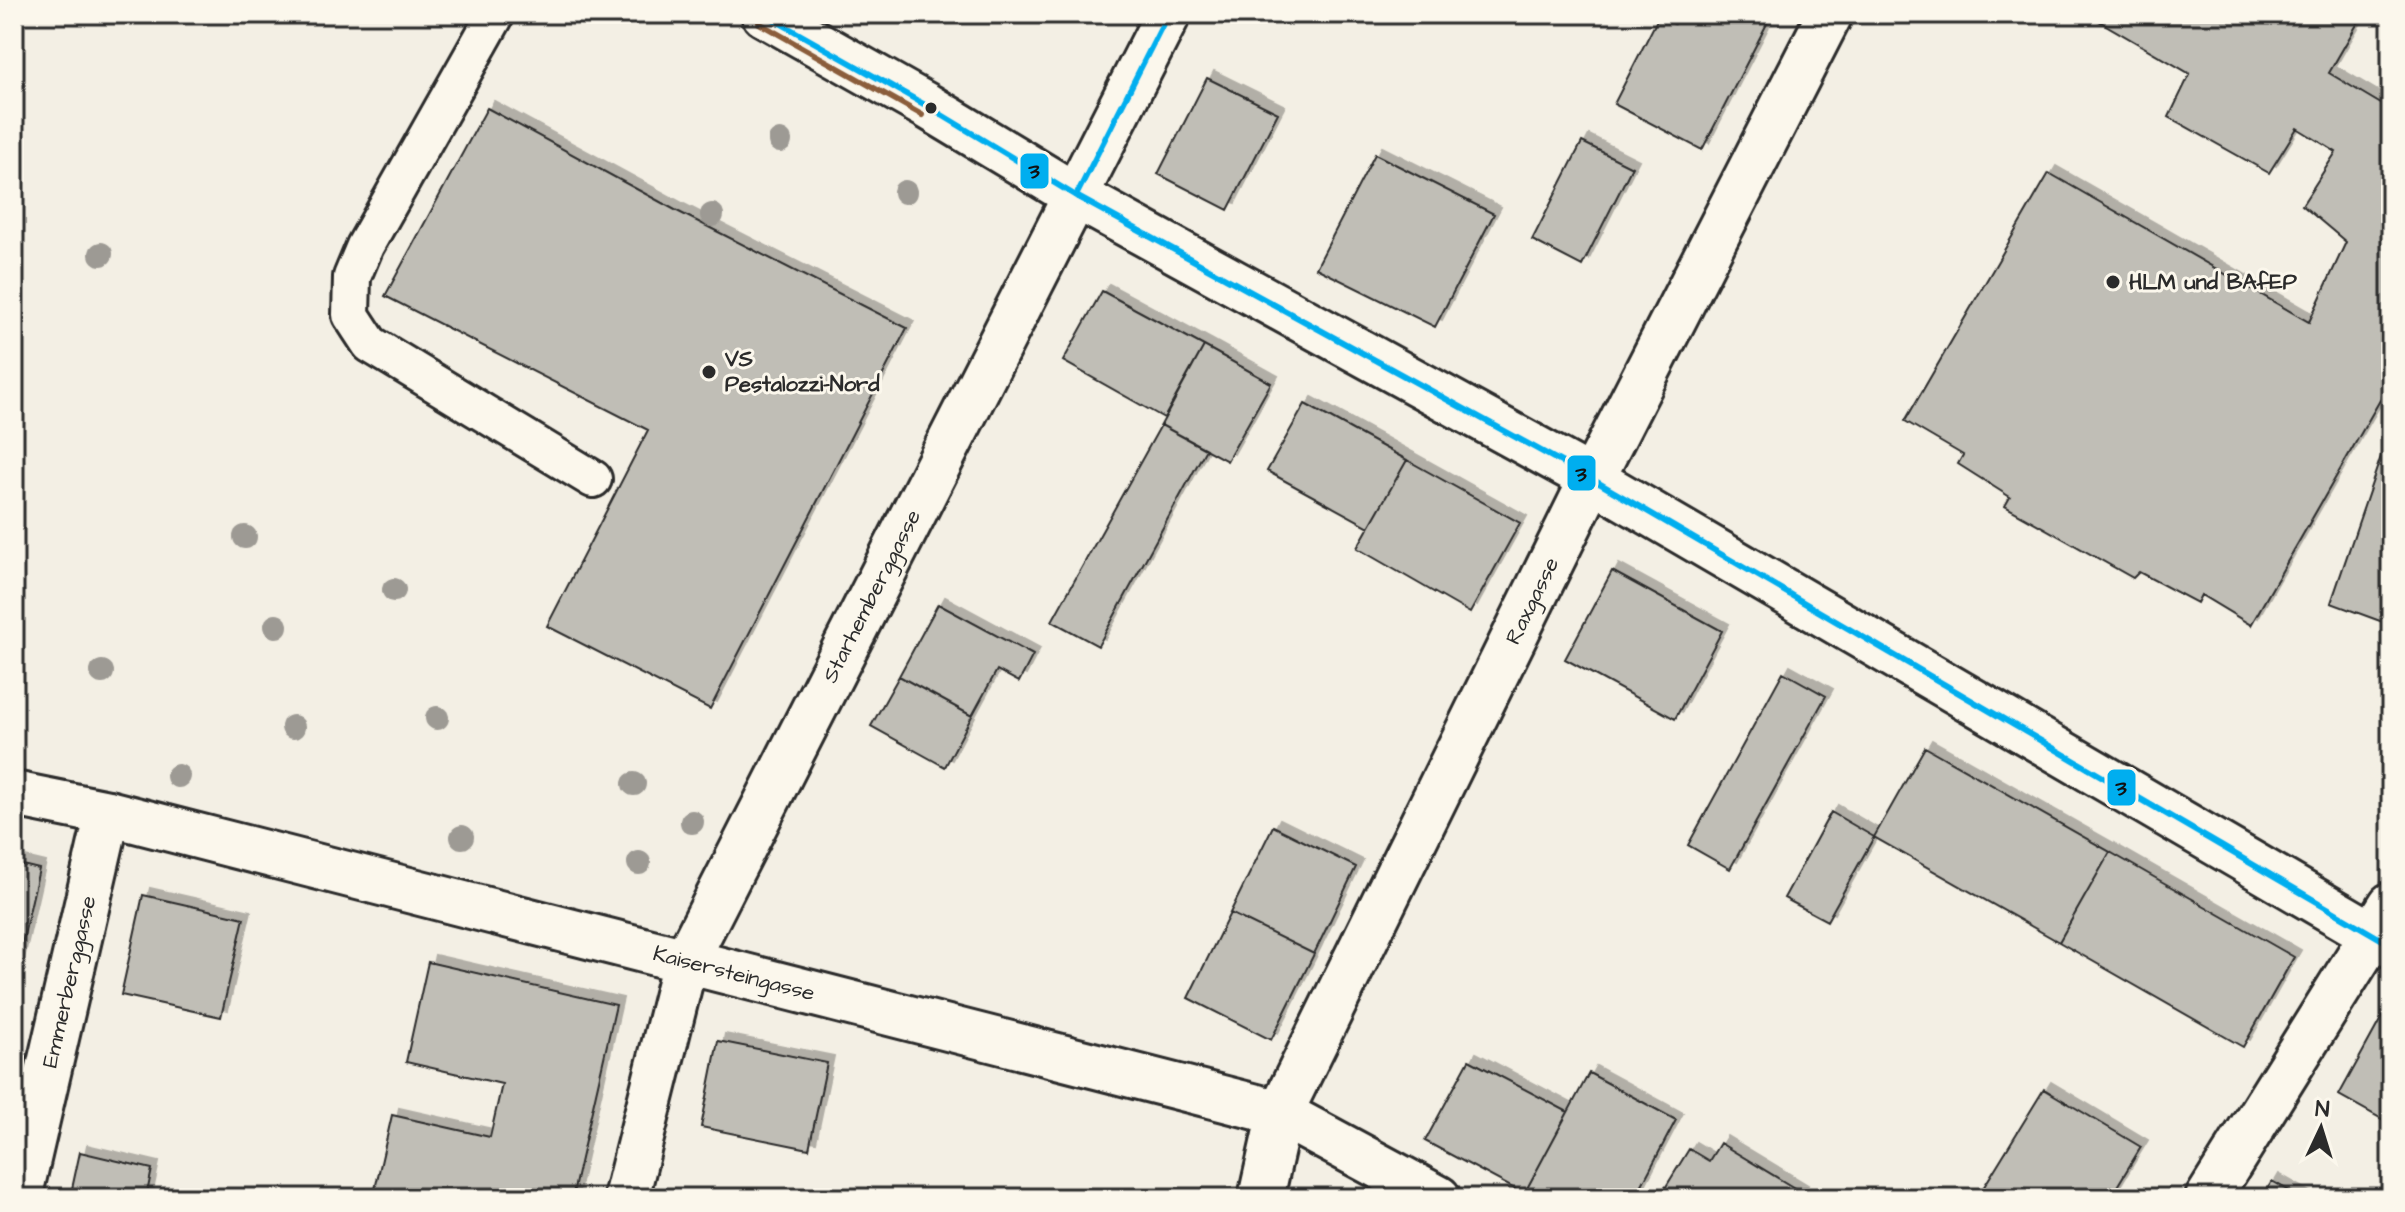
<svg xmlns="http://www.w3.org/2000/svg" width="2405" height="1212" viewBox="0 0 2405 1212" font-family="'Architects Daughter',sans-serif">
	<defs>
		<filter id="shadow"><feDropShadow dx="7" dy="-7" stdDeviation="0" flood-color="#0004"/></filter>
	</defs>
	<rect width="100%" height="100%" fill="#f3efe4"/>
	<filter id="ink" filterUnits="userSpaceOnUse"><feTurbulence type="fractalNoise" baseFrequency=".0125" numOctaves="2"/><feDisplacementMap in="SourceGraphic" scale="16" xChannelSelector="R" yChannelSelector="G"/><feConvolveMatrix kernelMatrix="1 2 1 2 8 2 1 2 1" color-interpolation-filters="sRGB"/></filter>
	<g filter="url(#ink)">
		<path fill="#c0beb6" stroke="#2b2b2b" stroke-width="2" filter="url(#shadow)" d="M1679,14H1772L1702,150L1614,104L1659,16L1674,24Z
			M2087,14H2363L2329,73L2391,110V381L2251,625L2201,595L2197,603L2139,572L2133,578L2005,506L2010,497L1958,464L1963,455L1905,421L2049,173L2309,322L2346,242L2302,205L2336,152L2297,128L2269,173L2169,117L2190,74Z
			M1207,78L1278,113L1228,210L1158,174Z
			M487,108L677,211L907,328L710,709L547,626L648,430L385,296Z
			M1582,142L1632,167L1582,266L1532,240Z
			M1375,154L1494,214L1435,327L1316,268Z
			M1102,291L1204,346L1164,418L1063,361Z
			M1204,346L1271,383L1227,461L1161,425Z
			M1305,404L1407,460L1369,527L1267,471Z
			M1161,425L1206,449L1098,646L1052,621Z
			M2391,427V625L2331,603Z
			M1407,460L1520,523L1470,613L1357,548Z
			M1612,571L1722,631L1675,719L1565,659Z
			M938,604L1033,655L1019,682L997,670L972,716L899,676Z
			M1783,672L1826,696L1730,869L1688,845Z
			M899,676L972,716L945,767L871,726Z
			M1925,747L2110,852L2059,942L1874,837Z
			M1831,812L1874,837L1827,921L1784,898Z
			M1273,826L1356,867L1314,954L1230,913Z
			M2110,852L2294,957L2243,1047L2059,942Z
			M14,863L39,869L15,975H14Z
			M143,895L244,918L221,1017L121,995Z
			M1230,913L1314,954L1271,1040L1188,998Z
			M428,962L616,1005L572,1198H373L392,1115L490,1137L502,1084L406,1062Z
			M2383,1015L2391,1020V1124L2339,1095Z
			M718,1041L827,1063L809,1149L701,1127Z
			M1469,1060L1568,1112L1524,1194L1425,1141Z
			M1589,1073L1676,1120L1635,1198H1531L1524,1194Z
			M2044,1089L2141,1147L2110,1198H1977Z
			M1720,1143L1801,1192L1797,1198H1659L1689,1149L1709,1161Z
			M80,1152L152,1169L146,1198H70Z
			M2272,1181L2302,1198H2262Z"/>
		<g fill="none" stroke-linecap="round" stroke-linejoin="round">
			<g stroke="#2b2b2b" stroke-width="42">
				<path id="service" d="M496,14L365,246L352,277L351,315L370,344L593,479"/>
			</g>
			<g stroke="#2b2b2b" stroke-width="50">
				<g id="minor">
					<path d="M764,14L927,106L1076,196L1592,479L2391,945"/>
					<path id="s1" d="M14,794L108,813L1280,1113L1438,1198"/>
					<path id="s2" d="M19,1198L108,813"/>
					<path id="s3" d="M626,1198L685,962L1168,14"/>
					<path id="s4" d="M1261,1198L1280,1113L1592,479L1830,14"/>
					<path d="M2208,1198L2391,905"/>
				</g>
			</g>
			<use href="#service" stroke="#fbf7ec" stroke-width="36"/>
			<use href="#minor" stroke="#fbf7ec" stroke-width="44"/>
			<g stroke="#fbf7ec" stroke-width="12">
				<path id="bus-1" d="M764,14L927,106L1076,196L1592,479L2391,945
					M1076,196L1168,14"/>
			</g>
			<g stroke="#fbf7ec" stroke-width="12">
				<path id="bus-2" d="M759,23L922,115"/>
			</g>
			<use href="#bus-1" stroke="#00aeef" stroke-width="6"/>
			<use href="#bus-2" stroke="#8b5d3b" stroke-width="6"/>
		</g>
		<g fill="#9d9a94">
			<circle cx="780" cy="141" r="12"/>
			<circle cx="905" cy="192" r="12"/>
			<circle cx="712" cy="215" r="12"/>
			<circle cx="101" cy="254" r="12"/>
			<circle cx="245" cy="537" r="12"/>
			<circle cx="394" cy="590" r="12"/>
			<circle cx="276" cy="626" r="12"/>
			<circle cx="102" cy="672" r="12"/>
			<circle cx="437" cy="718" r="12"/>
			<circle cx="293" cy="727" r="12"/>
			<circle cx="178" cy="776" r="12"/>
			<circle cx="634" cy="784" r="12"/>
			<circle cx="692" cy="822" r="12"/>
			<circle cx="462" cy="837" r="12"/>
			<circle cx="639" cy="863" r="12"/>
		</g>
	</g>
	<g fill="#2b2b2b" stroke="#fbf7ec" stroke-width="3">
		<circle cx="931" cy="108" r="7"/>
		<circle cx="2113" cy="282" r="8"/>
		<circle cx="709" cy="372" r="8"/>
	</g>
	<g text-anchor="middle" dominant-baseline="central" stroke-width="6" stroke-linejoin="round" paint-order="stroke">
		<g font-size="22" font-weight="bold" fill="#2b2b2b" stroke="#fbf7ec" text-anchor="start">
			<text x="2129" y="282">HLM und BAfEP</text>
			<text x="725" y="359">VS<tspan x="725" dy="25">Pestalozzi-Nord</tspan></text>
		</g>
		<g font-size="22" fill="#2b2b2b" stroke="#fbf7ec">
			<text stroke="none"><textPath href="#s3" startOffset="654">Starhemberggasse</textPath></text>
			<text stroke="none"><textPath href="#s4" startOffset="658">Raxgasse</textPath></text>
			<text stroke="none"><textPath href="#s1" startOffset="742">Kaisersteingasse</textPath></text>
			<text stroke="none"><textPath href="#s2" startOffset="222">Emmerberggasse</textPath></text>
		</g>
	</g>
	<g stroke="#fbf7ec" stroke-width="3">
		<rect x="1019" y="152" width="31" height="38" rx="8" fill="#00aeef"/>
		<rect x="1566" y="454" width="31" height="38" rx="8" fill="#00aeef"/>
		<rect x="2106" y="768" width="31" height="39" rx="8" fill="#00aeef"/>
	</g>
	<g font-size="22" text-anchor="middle" font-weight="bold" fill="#111">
		<text x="1034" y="178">3</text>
		<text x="1581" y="481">3</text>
		<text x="2121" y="795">3</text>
	</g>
	<rect width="2405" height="1212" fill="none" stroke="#fbf7ec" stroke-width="48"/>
	<rect x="24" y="24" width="2357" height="1164" fill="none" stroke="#2b2b2b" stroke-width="3" filter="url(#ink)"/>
	<g transform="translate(2321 1128) rotate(4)" stroke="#fbf7ec" stroke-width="6" paint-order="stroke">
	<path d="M0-6L14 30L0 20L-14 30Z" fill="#2b2b2b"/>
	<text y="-12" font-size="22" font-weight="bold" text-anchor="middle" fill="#2b2b2b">N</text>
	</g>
</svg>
